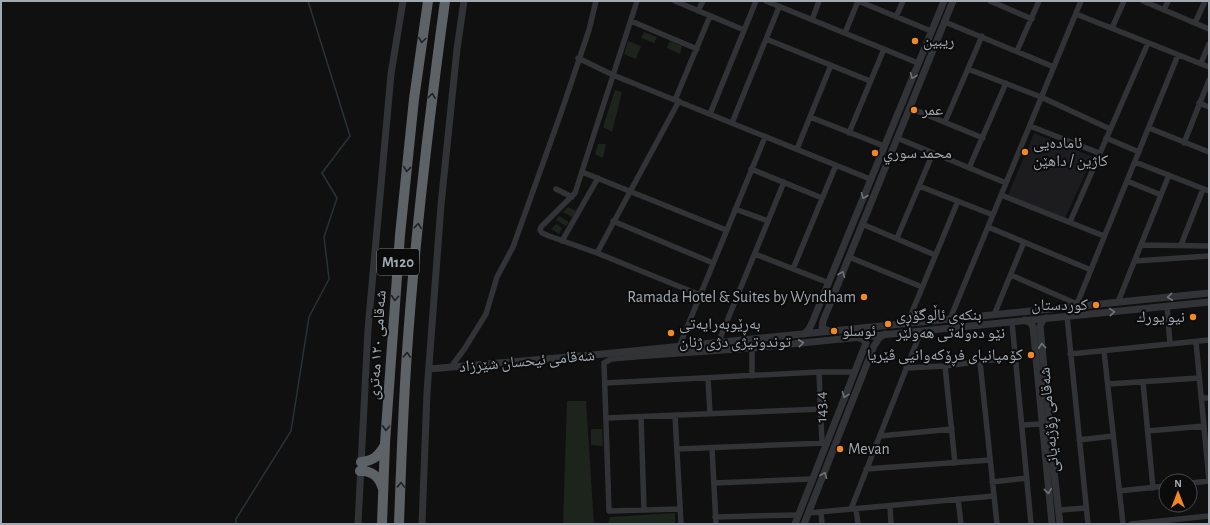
<svg xmlns="http://www.w3.org/2000/svg" width="1210" height="525" viewBox="0 0 1210 525" font-family="'Alegreya Sans','Noto Naskh Arabic',sans-serif">
	<rect width="100%" height="100%" fill="#101011"/>
	<path fill="#1c1c1e" d="M1034,133L1093,157L1065,218L1008,195Z"/>
	<path fill="#1d241c" d="M644,32L657,37L654,43L641,38Z
		M628,41L641,46L636,59L624,54Z
		M670,41L682,46L680,54L667,48Z
		M615,90L622,92L612,132L603,127Z
		M598,144H606L603,158L595,154Z
		M568,207L576,211L572,217L563,212Z
		M559,216L569,222L566,226L556,220Z
		M556,224L562,228L559,234L551,229Z
		M567,401H586L594,524H563Z
		M591,429H602L603,446L591,445Z
		M675,513V524H608L610,517Z"/>
	<g fill="none" stroke-linecap="round" stroke-linejoin="round">
		<path stroke="#293337" stroke-width="1.5" d="M236,524V519L291,431L309,317L329,279L324,237L337,198L322,173L350,136L308,1"/>
		<path stroke="#313336" stroke-width="5.5" d="M637,1L575,193L541,227L540,230L542,233L549,236L597,253L700,295
			M675,1L744,30
			M766,1L918,63
			M858,1L931,31
			M990,1L1032,19
			M1143,1L1209,29
			M1164,10L1168,1
			M698,11L703,1
			M1076,14L1209,67
			M896,17L903,1
			M812,20L819,1
			M631,21L697,49
			M945,22L1054,67
			M1195,23L1205,1
			M1112,28L1124,1
			M845,33L858,1
			M766,39L870,81
			M1017,51L1039,1
			M578,58L613,75L870,179
			M1201,63L1209,44
			M968,69L1041,97L1110,129
			M675,100L710,16
			M1199,103L1209,107
			M910,108L983,138
			M710,114L756,1
			M810,117L884,146
			M945,122L982,36
			M732,123L779,7
			M1030,126L1099,153
			M1149,128L1209,152
			M849,133L884,49
			M897,138L1006,183
			M1106,138L1139,152
			M1184,143L1209,80
			M797,149L831,65
			M1135,162L1209,191
			M969,168L1006,83
			M751,169L822,198
			M582,172L726,230
			M1127,181L1161,195
			M919,186L993,215
			M556,189L572,197
			M1001,195L1104,236
			M735,209L768,221
			M613,221L713,263
			M1070,222L1148,43
			M862,224L935,255
			M988,227L1091,270
			M897,238L933,153
			M562,241L598,178
			M1141,245L1209,246
			M1181,245L1203,189
			M597,253L679,101
			M755,254L829,283
			M849,257L922,287
			M1135,261L1209,256
			M793,269L836,165
			M1011,275L1077,304
			M1118,302L1169,175
			M1167,306L1170,344
			M1077,307V304L1178,55
			M994,315L1024,242
			M1067,316L1088,524
			M950,319L1081,1
			M1012,322L1031,524
			M907,324L958,201
			M1196,342L1209,480
			M718,343L784,182
			M679,347L765,137
			M752,348V376
			M1104,351L1123,524
			M1070,354L1209,340
			M635,357L611,359L604,363L609,511L680,509
			M980,362L997,524
			M945,366L955,463
			M451,367L465,348L486,314L497,277L513,247L562,110L589,30L596,1
			M906,368L945,366L1015,357
			M819,372L822,443
			M708,378L710,414
			M1143,382L1153,488
			M605,383L819,372H854
			M1108,384L1199,378
			M1201,398H1209
			M675,415L681,524
			M641,417L644,510
			M606,418L821,409
			M1022,425L1042,424
			M1148,431L1204,426
			M880,436L952,429
			M1079,440L1113,436
			M712,448L716,524
			M677,449L827,443
			M866,469L990,460
			M992,482L1027,478
			M714,483L812,479
			M1190,483L1209,481
			M1119,491L1166,486
			M958,499L961,524
			M890,506L891,524
			M851,509L921,331
			M856,509L858,524
			M1059,510L1086,508
			M821,512L822,524
			M808,513L994,496
			M715,517L798,515
			M1131,524L1209,516"/>
		<path stroke="#313336" stroke-width="7" d="M1046,318L1043,320L1040,326L1054,471L1060,524
			M1025,320L1031,323L1033,327L1052,524
			M829,331L822,328L823,321L953,1
			M804,334L809,329L812,323L944,1
			M626,353L637,356L752,348L1209,302
			M429,369L603,354L1209,293
			M358,524L368,329L391,74L403,1
			M422,524L427,392L441,205L457,49L464,1
			M795,524L866,343L864,340L857,337
			M804,524L874,346L879,338L885,334"/>
		<path stroke="#5d6267" stroke-width="10" d="M361,462C373,461 379,456 385,445
			M360,471C372,470 380,478 383,489
			M382,524L385,443L400,235L414,99L428,1
			M399,524C401,467 403,409 407,352C415,235 429,118 445,1"/>
	</g>
	<defs><path id="oneway-chevron" d="M-2-3.5L2.5 0L-2 3.5" fill="none" stroke-width="1.6" stroke-linecap="round" stroke-linejoin="round"/></defs>
	<g stroke="#202123">
		<use href="#oneway-chevron" transform="translate(422 40) rotate(98)"/>
		<use href="#oneway-chevron" transform="translate(432 96) rotate(-83)"/>
		<use href="#oneway-chevron" transform="translate(407 169) rotate(96)"/>
		<use href="#oneway-chevron" transform="translate(418 226) rotate(-84)"/>
		<use href="#oneway-chevron" transform="translate(395 298) rotate(95)"/>
		<use href="#oneway-chevron" transform="translate(407 355) rotate(-87)"/>
		<use href="#oneway-chevron" transform="translate(386 428) rotate(93)"/>
		<use href="#oneway-chevron" transform="translate(401 485) rotate(-88)"/>
	</g>
	<g stroke="#6f747a">
		<use href="#oneway-chevron" transform="translate(913 76) rotate(112)"/>
		<use href="#oneway-chevron" transform="translate(864 196) rotate(112)"/>
		<use href="#oneway-chevron" transform="translate(842 274) rotate(-68)"/>
		<use href="#oneway-chevron" transform="translate(1170 297) rotate(174)"/>
		<use href="#oneway-chevron" transform="translate(1112 312) rotate(-5)"/>
		<use href="#oneway-chevron" transform="translate(801 343) rotate(-6)"/>
		<use href="#oneway-chevron" transform="translate(1042 346) rotate(-95)"/>
		<use href="#oneway-chevron" transform="translate(845 395) rotate(111)"/>
		<use href="#oneway-chevron" transform="translate(824 475) rotate(-68)"/>
		<use href="#oneway-chevron" transform="translate(1048 491) rotate(84)"/>
	</g>
	<g fill="#f08729" stroke="#0b0b0c" stroke-width="1.5">
		<circle cx="915" cy="41" r="4"/>
		<circle cx="914" cy="110" r="4"/>
		<circle cx="1025" cy="152" r="4"/>
		<circle cx="875" cy="153" r="4"/>
		<circle cx="864" cy="297" r="4"/>
		<circle cx="1096" cy="305" r="4"/>
		<circle cx="1193" cy="317" r="4"/>
		<circle cx="888" cy="324" r="4"/>
		<circle cx="834" cy="331" r="4"/>
		<circle cx="671" cy="333" r="4"/>
		<circle cx="1031" cy="355" r="4"/>
		<circle cx="840" cy="449" r="4"/>
	</g>
	<g text-anchor="middle" dominant-baseline="central" stroke-width="4" stroke-linejoin="round" paint-order="stroke">
		<rect fill="#0b0b0c" stroke="#747a80" stroke-width="1" x="377" y="249" width="42" height="26" rx="3"/>
		<g font-size="15" font-weight="bold" fill="#a1aab2">
			<text x="398" y="262">M120</text>
		</g>
		<g font-size="16" fill="#a1aab2" stroke="#0b0b0c" text-anchor="start">
			<text x="923" y="41">ريبين</text>
			<text x="922" y="110">عمر</text>
			<text x="1033" y="143">ئامادەيی<tspan x="1033" dy="18">کاژين / داهێن</tspan></text>
			<text x="883" y="153">محمد سوري</text>
			<text x="856" y="297" text-anchor="end">Ramada Hotel &amp; Suites by Wyndham</text>
			<text x="1088" y="305" text-anchor="end">كوردستان</text>
			<text x="896" y="315">بنکەی ئاڵوگۆڕی<tspan x="896" dy="18">نێو دەوڵەتی هەولێر</tspan></text>
			<text x="1185" y="317" text-anchor="end">نيو يورك</text>
			<text x="679" y="324">بەڕێوبەرایەتی<tspan x="679" dy="18">توندوتیژی دژی ژنان</tspan></text>
			<text x="842" y="331">ئوسلو</text>
			<text x="1023" y="355" text-anchor="end">کۆمپانیای فڕۆکەوانیی ڤێریا</text>
			<text x="848" y="449">Mevan</text>
		</g>
		<g font-size="16" fill="#a1aab2" stroke="#0b0b0c">
			<text transform="translate(377 345) rotate(-86)">شەقامی ١٢٠ مەتری</text>
			<text transform="translate(527 361) rotate(-5)">شەقامی ئیحسان شێرزاد</text>
			<text transform="translate(821 407) rotate(-92)">143.4</text>
			<text transform="translate(1049 420) rotate(-95)">شەقامی ڕۆژبەیانی</text>
		</g>
	</g>
	<rect width="1210" height="525" fill="none" stroke="#a1aab2" stroke-width="4"/>
	<g transform="translate(1178 493)"><circle r="19" fill="#0b0b0c" stroke="#474b4e"/>
	<path d="M0-3L7 15L0 10L-7 15Z" fill="#f08729"/>
	<text y="-6" font-size="11" font-weight="bold" text-anchor="middle" fill="#a1aab2">N</text>
	</g>
</svg>
